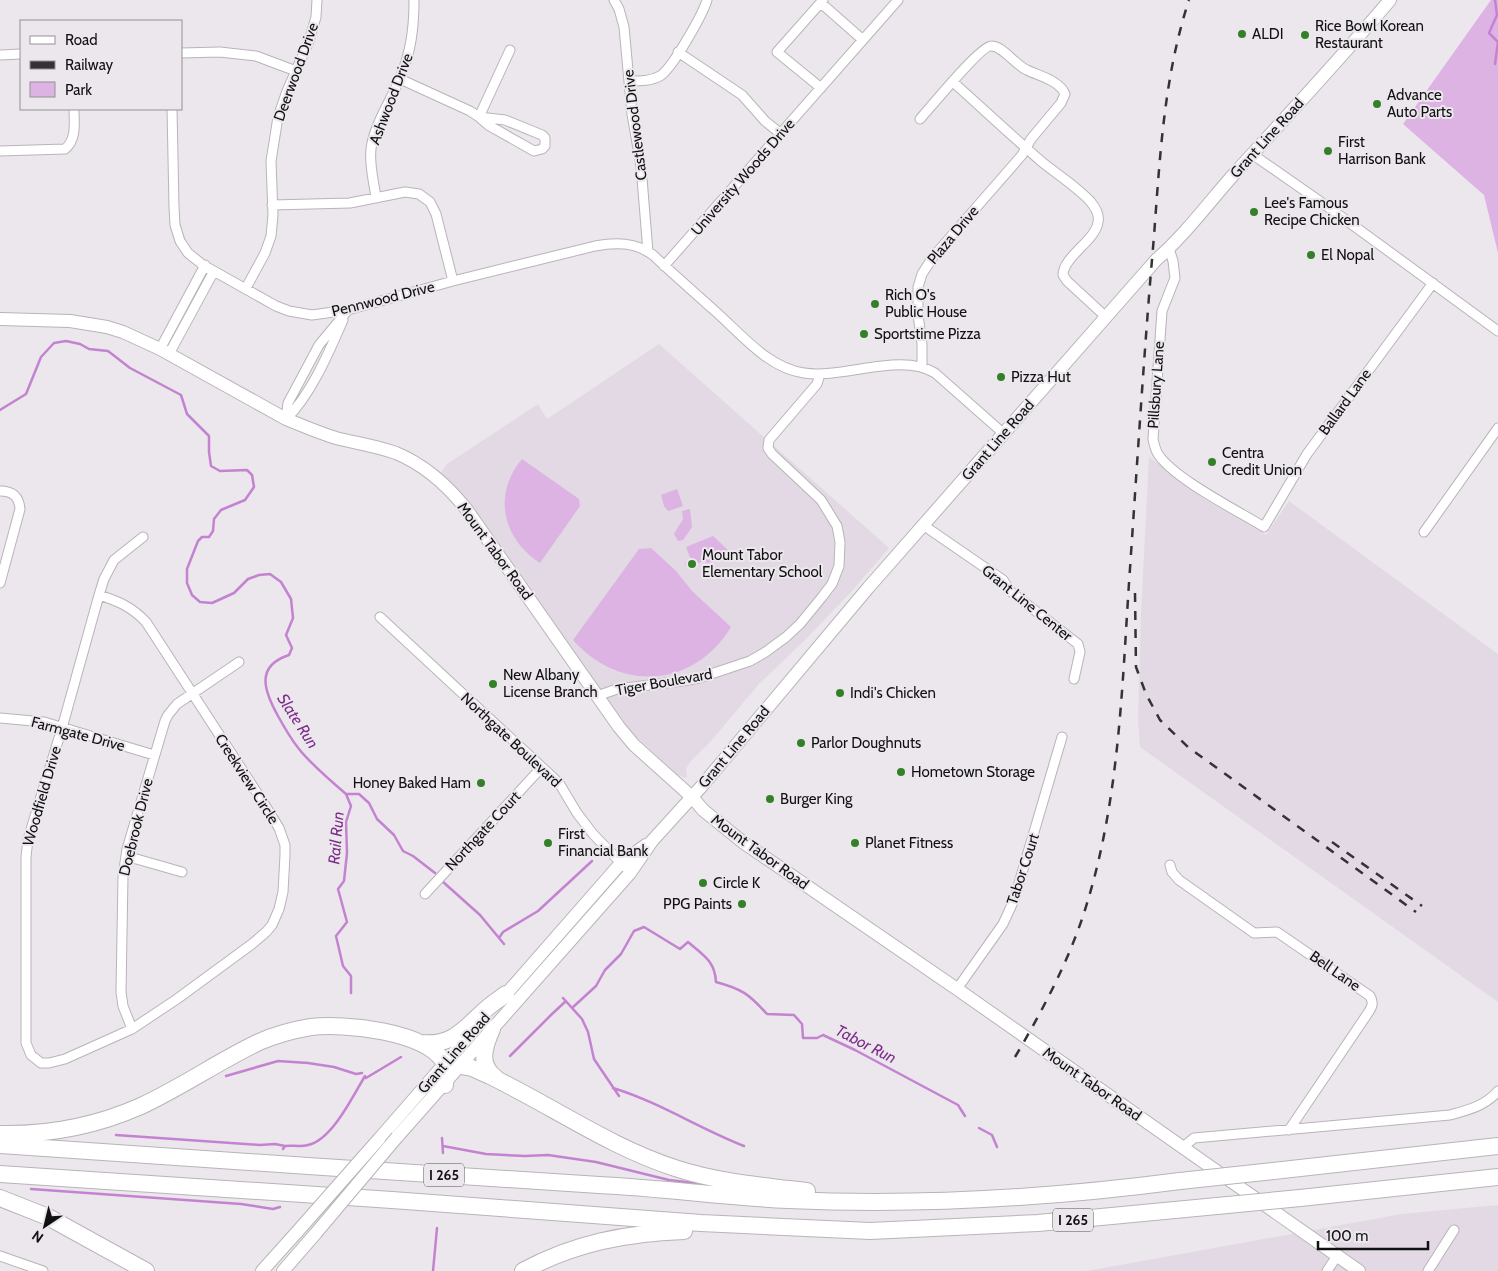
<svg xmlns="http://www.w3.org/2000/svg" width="1498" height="1271" viewBox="0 0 1498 1271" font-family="Cabin,sans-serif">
	<rect width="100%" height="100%" fill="#ebe7ec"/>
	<path fill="#e2d9e4" d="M659,344L889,548L851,592L806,639L759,684L711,741L690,762L686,769L687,776L686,778L678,775L627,728L441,473L447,464L538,404L547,419Z
		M1149,457L1206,500L1266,535L1289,501L1498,654V1002L1140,747L1138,718L1141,614Z
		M1498,1205V1271H1087L1402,1214Z"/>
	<path fill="#dcb3e3" d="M1491,0H1498V253L1484,195L1403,124Z
		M522,459L579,499L580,506L540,563C503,539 492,495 522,459Z
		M677,489L683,506L668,511L664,506L661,495Z
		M690,509L692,527L683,540L678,541L674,534L683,519L682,511Z
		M713,536L728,550L727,559L707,563L704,561L687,567L685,563L691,560L686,547Z
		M651,548L676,571L692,591L731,627C694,688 620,693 573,640L639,549Z"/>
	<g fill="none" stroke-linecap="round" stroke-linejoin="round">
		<path stroke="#c483d0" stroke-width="2.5" d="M1495,0L1497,15L1489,33L1498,42L1495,64
			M0,410L26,394L41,357L54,343L66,341L80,344L89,349L108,351L130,368L181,395L187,414L209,436V452L211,466L220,471L247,470L252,475L254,487L245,500L221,510L214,519L213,531L209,537H202L198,541L187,569V583L192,595L200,602L212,603L234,593L248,579L259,575L270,574L281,582L291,599L293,618L286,635L292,648L289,655C255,666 264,691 278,716C284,727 291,739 299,749C310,763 332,782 346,794H359L369,803L377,819L394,835L403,851L413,856L435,873
			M346,794L351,806L346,822L347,853L344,881L338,889L347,922L336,936L343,966L351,976V993
			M442,881L480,915L504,944
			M499,938L503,932L538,911L592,861
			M563,998L582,1019L588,1032L594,1059L619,1096
			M572,1008L596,986L605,970L621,954L634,931L644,927L680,949L688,942C703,955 715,961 716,982C742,989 749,994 767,1014L794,1015L802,1024L803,1038H817L823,1035L855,1050L958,1105L965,1116
			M510,1056L552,1014L566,1001
			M226,1076L278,1061L308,1063L334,1067L356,1074L362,1073
			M366,1078L401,1057
			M613,1088C659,1102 700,1129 744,1146
			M979,1128L992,1135L997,1147
			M116,1135L260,1145L275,1144L285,1146
			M442,1138L443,1153
			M443,1146L486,1154L525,1156L548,1155L596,1162L669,1180L702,1184
			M283,1149L285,1146C292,1145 301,1147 308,1145C332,1140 353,1096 365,1076
			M31,1189L241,1204L273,1209L280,1207
			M433,1271L437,1228"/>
		<g stroke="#b8b4b8" stroke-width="11">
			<path id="street" d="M614,0L619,9L624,27L632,114L641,166L648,252
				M821,3L863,40
				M678,52L742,95L765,121L781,134
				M181,53L220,52L256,56L296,71
				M0,55L21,54
				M400,79L470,111L479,117L510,50
				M630,81C640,81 651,81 660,76C672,69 703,14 707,0
				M953,82C983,109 1012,136 1042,162C1058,175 1076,186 1090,201C1095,207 1100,214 1098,222C1096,240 1063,257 1063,275L1067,281L1106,317
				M821,88L777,52L823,0
				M172,109L174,207L175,225L180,241L188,253L203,265L276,306L289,311L312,315L348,310L453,281L595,246C616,242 635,242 653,255C673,274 694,292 715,311C741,334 768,368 804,373C844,379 900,352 935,373L1003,433
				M479,117L505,120L542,135L545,138V146L542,149L534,151L488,125Z
				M920,119C930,108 982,44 992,46C1004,47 1015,65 1027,70C1039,76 1059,80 1065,94L1061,103L1031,139L1022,155L933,257L922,274L918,287V315L922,344V366
				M0,151L65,149C77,139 74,123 74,109
				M1252,154L1328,207L1498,331
				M376,198C374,182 369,165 371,149C374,124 391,101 400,78C411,52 414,28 414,0
				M272,205L350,203L405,192L419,194L430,202L436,214L453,281
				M1169,249L1173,261L1175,278L1162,311L1153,439C1154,444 1155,449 1158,454C1173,478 1238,511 1264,527L1307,454L1433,283
				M664,266L898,0
				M246,288L265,253L271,236L273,215L271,161L278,117L287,91L309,41L316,17L317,0
				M160,349L205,265
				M169,354L214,271
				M286,419L288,403L319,345L348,310
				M286,419C311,395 329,352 343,320
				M0,491C13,491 19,497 20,509L0,583
				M923,525L1003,580L1010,591L1078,644L1080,652L1074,679
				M1424,532L1498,428
				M99,595C118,601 132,607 146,622L263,802L279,828L285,845V855L283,892L279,909L272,925L266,932L252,944L177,999L132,1029L65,1059L49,1063H41L31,1055L26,1043V857L28,839L62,728L99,595L104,579L114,560L143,537
				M380,617L559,783L577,813L593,834L625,867
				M597,696L617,689L682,681L699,678L750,661L764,653L786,637L800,624L822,597L832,584L839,566L840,542L837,526L821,500L772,454L768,448L769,440L817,384L820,374
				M0,718L44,722L154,755
				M126,856L182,872
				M1170,865L1172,872L1179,880L1254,933L1277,932L1370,996C1374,1003 1372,1007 1368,1013L1289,1130
				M425,894L541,768
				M957,989L1003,924L1014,900L1062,737
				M132,1029L123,1006L121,992L123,876L127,849L165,721L168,715L177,704L239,662
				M1182,1148L1194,1138L1450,1115C1468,1110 1485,1106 1498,1091
				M0,1256L43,1271
				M1327,1271L1337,1256
				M1428,1271L1454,1230"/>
		</g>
		<g stroke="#b8b4b8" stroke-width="14">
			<path id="secondary" d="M0,319L70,321L107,327L123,332L160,349L286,419C303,426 319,433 336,438C356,443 377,446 396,453C425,465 448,486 467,510L619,727L634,745L692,797L703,810L744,843L957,989L1359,1271
				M501,1000L621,863L646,845
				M397,1137L630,873L652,841L701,787L868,588L1156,260C1186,234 1209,202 1235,173C1287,116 1340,59 1390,0
				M379,1139L481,1022
				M262,1271L297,1232
				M283,1271L316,1233"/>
		</g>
		<g stroke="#b8b4b8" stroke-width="18">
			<path id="highway" d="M492,1029C484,1047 478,1065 496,1078
				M421,1043C452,1046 463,1030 484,1011C490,1005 498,1000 506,994
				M445,1063L472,1068L490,1076C552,1106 610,1147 675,1168C717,1182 764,1186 807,1191
				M0,1134C49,1135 96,1126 141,1106C182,1087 219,1061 259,1042C275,1035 293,1030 311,1027C344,1023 425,1031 444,1062C448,1069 445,1078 445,1085
				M0,1145C200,1158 399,1173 599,1185C662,1188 725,1197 788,1200C919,1206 1050,1198 1180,1181
				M1264,1172L1498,1146
				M0,1174L392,1200L701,1223L870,1231L1038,1223L1217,1206
				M0,1198L48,1217L146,1271
				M1300,1198L1498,1177
				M523,1271C574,1243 627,1233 684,1231"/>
		</g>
		<use href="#street" stroke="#fff" stroke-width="9"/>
		<use href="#secondary" stroke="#fff" stroke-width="12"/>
		<use href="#highway" stroke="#fff" stroke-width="16"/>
		<path stroke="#343235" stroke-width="2.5" stroke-dasharray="9 9" stroke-linecap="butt" d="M1135,593L1136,667L1146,694L1160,720L1188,747L1416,912
			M1332,842L1422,906
			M1015,1057C1044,1008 1072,955 1088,900C1119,797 1122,689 1129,583C1137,467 1144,351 1154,236C1160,156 1164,76 1189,0"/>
		<g stroke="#b8b4b8" stroke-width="14" stroke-linecap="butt">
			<path id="secondary-bridge" d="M297,1232L379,1139
				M316,1233L397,1137"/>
		</g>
		<g stroke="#b8b4b8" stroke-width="18" stroke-linecap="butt">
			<path id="highway-bridge" d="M1180,1181L1264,1172
				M1217,1206L1300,1198"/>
		</g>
		<use href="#secondary-bridge" stroke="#fff" stroke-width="12"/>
		<use href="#highway-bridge" stroke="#fff" stroke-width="16"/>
	</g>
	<g fill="#338028" stroke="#ebe7ec" stroke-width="2">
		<circle cx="1242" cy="34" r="5"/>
		<circle cx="1305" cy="35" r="5"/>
		<circle cx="1377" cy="104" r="5"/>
		<circle cx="1328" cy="151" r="5"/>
		<circle cx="1254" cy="212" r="5"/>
		<circle cx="1311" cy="255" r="5"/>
		<circle cx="875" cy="304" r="5"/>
		<circle cx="864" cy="334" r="5"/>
		<circle cx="1001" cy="377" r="5"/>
		<circle cx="1212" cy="462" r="5"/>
		<circle cx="692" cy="564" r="5"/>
		<circle cx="493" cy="684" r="5"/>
		<circle cx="840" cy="693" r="5"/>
		<circle cx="801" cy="743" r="5"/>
		<circle cx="901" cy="772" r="5"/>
		<circle cx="481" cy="783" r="5"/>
		<circle cx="770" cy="799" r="5"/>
		<circle cx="548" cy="843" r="5"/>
		<circle cx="855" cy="843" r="5"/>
		<circle cx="703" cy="883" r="5"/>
		<circle cx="742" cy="904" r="5"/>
	</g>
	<g text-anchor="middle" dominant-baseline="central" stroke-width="4" stroke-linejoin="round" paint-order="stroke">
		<g fill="#ebe7ec" stroke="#525053" stroke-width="1">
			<rect x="424" y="1163.5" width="40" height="23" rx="4"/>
			<rect x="1053" y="1208.5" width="40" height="23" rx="4"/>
		</g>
		<g font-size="14" font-weight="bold" fill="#111012">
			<text x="444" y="1175">I 265</text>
			<text x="1073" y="1220">I 265</text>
		</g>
		<g font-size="15" fill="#111012" stroke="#ebe7ec" text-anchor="start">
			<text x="1315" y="26">Rice Bowl Korean<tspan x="1315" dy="17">Restaurant</tspan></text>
			<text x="1252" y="34">ALDI</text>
			<text x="1387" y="95">Advance<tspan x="1387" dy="17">Auto Parts</tspan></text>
			<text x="1338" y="142">First<tspan x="1338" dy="17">Harrison Bank</tspan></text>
			<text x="1264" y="203">Lee's Famous<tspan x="1264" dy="17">Recipe Chicken</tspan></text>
			<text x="1321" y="255">El Nopal</text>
			<text x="885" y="295">Rich O's<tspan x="885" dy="17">Public House</tspan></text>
			<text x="874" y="334">Sportstime Pizza</text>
			<text x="1011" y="377">Pizza Hut</text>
			<text x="1222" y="453">Centra<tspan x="1222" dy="17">Credit Union</tspan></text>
			<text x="702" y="555">Mount Tabor<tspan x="702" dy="17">Elementary School</tspan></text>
			<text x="503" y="675">New Albany<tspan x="503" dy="17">License Branch</tspan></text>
			<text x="850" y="693">Indi's Chicken</text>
			<text x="811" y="743">Parlor Doughnuts</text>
			<text x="911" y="772">Hometown Storage</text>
			<text x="471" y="783" text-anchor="end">Honey Baked Ham</text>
			<text x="780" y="799">Burger King</text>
			<text x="558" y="834">First<tspan x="558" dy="17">Financial Bank</tspan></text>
			<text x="865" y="843">Planet Fitness</text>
			<text x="713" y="883">Circle K</text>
			<text x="732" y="904" text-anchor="end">PPG Paints</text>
		</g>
		<g font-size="15" fill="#111012" stroke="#ebe7ec">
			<text transform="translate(296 72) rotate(-70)">Deerwood Drive</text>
			<text transform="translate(391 99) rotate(-69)">Ashwood Drive</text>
			<text transform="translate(635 125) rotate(-97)">Castlewood Drive</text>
			<text transform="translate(1267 138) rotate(-48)">Grant Line Road</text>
			<text transform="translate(743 177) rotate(-49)">University Woods Drive</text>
			<text transform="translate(953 235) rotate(-50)">Plaza Drive</text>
			<text transform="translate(383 299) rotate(-14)">Pennwood Drive</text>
			<text transform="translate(1156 385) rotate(-86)">Pillsbury Lane</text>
			<text transform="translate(1345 402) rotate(-54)">Ballard Lane</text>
			<text transform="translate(998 440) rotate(-49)">Grant Line Road</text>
			<text transform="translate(495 551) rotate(54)">Mount Tabor Road</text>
			<text transform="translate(1027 603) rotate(39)">Grant Line Center</text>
			<text transform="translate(664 682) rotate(-10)">Tiger Boulevard</text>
			<text transform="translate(78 734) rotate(15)">Farmgate Drive</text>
			<text transform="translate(511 740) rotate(43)">Northgate Boulevard</text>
			<text transform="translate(734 747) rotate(-50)">Grant Line Road</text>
			<text transform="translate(247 779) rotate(57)">Creekview Circle</text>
			<text transform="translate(42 796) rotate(-74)">Woodfield Drive</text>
			<text transform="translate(136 827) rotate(-76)">Doebrook Drive</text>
			<text transform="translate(483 831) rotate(-47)">Northgate Court</text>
			<text transform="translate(760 852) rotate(36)">Mount Tabor Road</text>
			<text transform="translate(1023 869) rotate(-72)">Tabor Court</text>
			<text transform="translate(1335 971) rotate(35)">Bell Lane</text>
			<text transform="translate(454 1053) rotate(-49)">Grant Line Road</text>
			<text transform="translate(1092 1084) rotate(35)">Mount Tabor Road</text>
		</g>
		<g font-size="16" font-style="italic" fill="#7d2e8a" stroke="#ebe7ec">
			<text transform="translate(298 721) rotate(57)">Slate Run</text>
			<text transform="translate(336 838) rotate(-85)">Rail Run</text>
			<text transform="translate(866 1044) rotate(27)">Tabor Run</text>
		</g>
	</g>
	<rect x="20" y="20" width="162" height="90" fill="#ebe7ec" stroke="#949195"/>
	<rect x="30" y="36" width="25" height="8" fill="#ffffff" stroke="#949195"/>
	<text x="65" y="45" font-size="15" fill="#111012">Road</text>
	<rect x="30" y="61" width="25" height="8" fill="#343235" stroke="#949195"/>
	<text x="65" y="70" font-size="15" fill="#111012">Railway</text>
	<rect x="30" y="82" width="25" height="15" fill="#dcb3e3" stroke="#949195"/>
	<text x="65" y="95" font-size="15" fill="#111012">Park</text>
	<g transform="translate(45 1226) rotate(215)" stroke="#ebe7ec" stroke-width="4" paint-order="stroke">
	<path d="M0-4L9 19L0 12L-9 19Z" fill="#111012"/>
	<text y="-8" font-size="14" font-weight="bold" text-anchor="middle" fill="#111012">N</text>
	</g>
	<path d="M1318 1241v8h110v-8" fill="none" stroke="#111012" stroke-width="2.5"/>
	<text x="1326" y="1241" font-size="15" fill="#111012" stroke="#ebe7ec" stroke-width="4" paint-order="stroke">100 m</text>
</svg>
